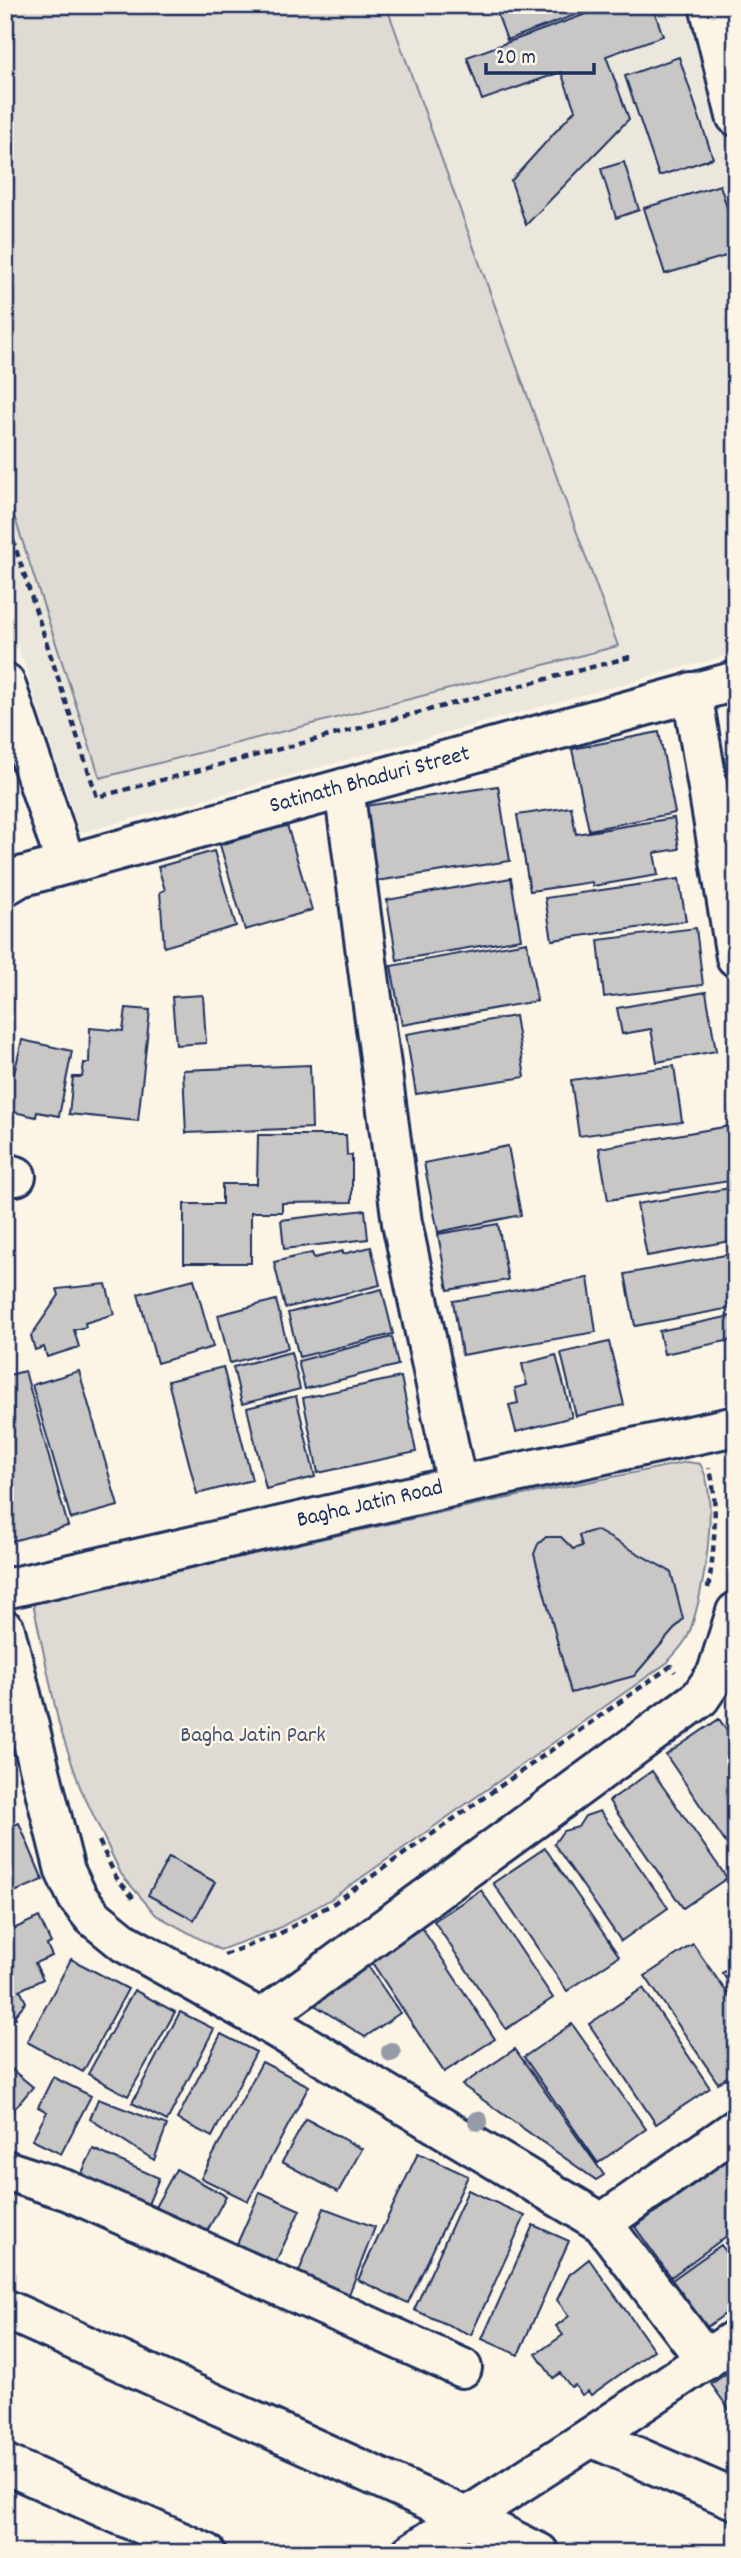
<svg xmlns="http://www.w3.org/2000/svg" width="741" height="2558" viewBox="0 0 741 2558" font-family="Dekko,sans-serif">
	<rect width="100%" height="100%" fill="#fcf5e5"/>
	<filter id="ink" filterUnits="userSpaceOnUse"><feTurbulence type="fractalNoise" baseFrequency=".0143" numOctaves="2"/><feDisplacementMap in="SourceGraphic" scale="14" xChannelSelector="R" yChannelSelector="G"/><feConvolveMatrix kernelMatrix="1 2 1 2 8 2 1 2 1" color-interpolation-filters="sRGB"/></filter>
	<g filter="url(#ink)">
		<path fill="#ece7dc" d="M5,5H702L736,150V653L80,833L5,607Z"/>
		<path fill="#dfdbd4" stroke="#7d8599" stroke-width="2" d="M5,5H386L618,646L100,778L5,488Z
			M687,1462L700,1464C721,1497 703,1600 688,1636C683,1646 674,1654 668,1662L331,1899L277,1929L220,1950L156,1915L121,1874L80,1787L59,1725L33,1603L474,1505Z"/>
		<path fill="#c8c7c6" stroke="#1b2f5e" stroke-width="2" d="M494,5H602L507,40Z
			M611,5H652L663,36L606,56L629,119L526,225L511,181L575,110L561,72L482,100L467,57Z
			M679,57L713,158L659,176L625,76Z
			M624,162L639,210L616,218L601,169Z
			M720,185L736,237V253L665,274L644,208Z
			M659,732L675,813L589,830L572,749Z
			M498,786L510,861L376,881L365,806Z
			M730,803H736V827L732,828Z
			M571,807L576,834L674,818L679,849L654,853L658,875L593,886L592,882L530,891L517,815Z
			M287,825L312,910L245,930L220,845Z
			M214,851L236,926L164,947L160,892L165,890L158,867Z
			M511,878L521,939L397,960L387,900Z
			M679,879L686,921L552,940L545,898Z
			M696,928L703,985L604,997L598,940Z
			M527,942L537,1001L402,1025L391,966Z
			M706,992L716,1051L657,1062L651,1029L622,1034L617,1008Z
			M203,995L206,1043L176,1045L172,997Z
			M126,1008L150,1010L138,1121L69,1114L73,1077H82L84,1063H89L90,1028L123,1031Z
			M515,1016L525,1077L416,1094L406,1034Z
			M22,1040L72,1051L59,1116L37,1112L36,1117L5,1110V1072L14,1074Z
			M310,1065L312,1128L186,1133L183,1070Z
			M674,1066L682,1122L579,1136L571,1080Z
			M730,1126L736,1160V1180L608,1200L599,1148Z
			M258,1135H346L347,1155H352V1202L282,1203V1212H251V1263H184V1204H222V1184H257Z
			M508,1146L521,1215L438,1232L424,1163Z
			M736,1187V1240L647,1256L637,1204Z
			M365,1210L368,1239L284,1249L281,1220Z
			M498,1224L508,1280L448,1290L438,1234Z
			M371,1247L380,1285L285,1308L274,1262L312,1253L314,1258L343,1251V1254Z
			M736,1253V1307L635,1326L625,1274Z
			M588,1278L596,1332L462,1355L453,1301Z
			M194,1279L213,1347L157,1363L138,1294Z
			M106,1284L114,1314L85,1323L86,1327L74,1330L79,1347L47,1357L44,1347L35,1350L31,1336L59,1295L57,1289Z
			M382,1289L393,1334L299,1357L288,1313Z
			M276,1300L288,1348L230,1363L218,1315Z
			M736,1315V1339L664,1354L659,1331Z
			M392,1337L398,1365L305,1389L298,1361Z
			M609,1342L624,1405L576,1416L561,1353Z
			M291,1352L300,1389L242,1404L233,1367Z
			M556,1355L572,1417L516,1432L509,1405L518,1403L515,1388L527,1385L522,1364Z
			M223,1367L252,1480L197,1494L168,1381Z
			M25,1371L68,1526L5,1543V1376Z
			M79,1371L118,1506L71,1519L32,1385Z
			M401,1377L416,1452L318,1473L303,1398Z
			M296,1396L315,1477L266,1489L247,1408Z
			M596,1530L671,1572L683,1619L634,1676L571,1693L534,1554L538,1544L546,1537H561L573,1549L582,1546L579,1535Z
			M719,1719L736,1744V1858L666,1755Z
			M652,1771L727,1878L683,1908L609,1801Z
			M600,1811L668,1908L621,1941L554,1844L563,1831L578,1827L585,1816Z
			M19,1823L43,1880L5,1896V1829Z
			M545,1848L619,1956L567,1991L493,1883Z
			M169,1857L215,1882L194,1920L148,1895Z
			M481,1890L553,1998L506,2029L434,1921Z
			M39,1917L51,1943L47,1945L52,1956L35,1963L43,1979L20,1990L26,2002L15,2015L16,2018L5,2023V1933Z
			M422,1928L495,2039L444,2072L371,1961Z
			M693,1944L736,2006V2071L718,2083L645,1976Z
			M71,1959L128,1989L83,2072L27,2042Z
			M736,1964V1992L722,1973Z
			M368,1966L400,2013L365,2037L313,2004Z
			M643,1988L710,2088L656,2124L589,2024Z
			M134,1990L175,2012L128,2096L88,2074Z
			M180,2012L214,2029L167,2121L132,2103Z
			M572,2024L646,2129L598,2163L524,2057Z
			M221,2034L256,2052L212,2137L177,2119Z
			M515,2049L604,2175L596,2180L462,2085Z
			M262,2062L309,2086L248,2201L201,2178Z
			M5,2064L33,2087L5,2120Z
			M53,2077L91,2096L61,2154L32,2140L47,2112L38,2107Z
			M98,2099L167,2125L154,2160L90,2119Z
			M306,2119L362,2149L338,2192L282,2162Z
			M93,2149L159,2178L147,2207L80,2177Z
			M418,2153L468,2176L408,2303L358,2280Z
			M736,2154V2229L671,2277L635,2227Z
			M176,2169L226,2196L204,2237L154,2209Z
			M468,2190L525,2216L471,2335L414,2310Z
			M260,2192L300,2210L272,2270L233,2253Z
			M324,2208L375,2227L346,2302L295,2282Z
			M533,2225L569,2241L518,2355L482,2339Z
			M736,2236V2255L726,2243Z
			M721,2245L736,2265V2306L707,2327L672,2280Z
			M589,2259L654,2350L591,2395L588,2391L582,2395L575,2385L571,2387L560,2373L553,2378L536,2354L563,2335L556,2326L569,2316L557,2300L569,2275Z
			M736,2367V2419L711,2384Z"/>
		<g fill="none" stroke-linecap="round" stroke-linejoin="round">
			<g stroke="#1b2f5e" stroke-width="44">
				<path id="minor" d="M709,5L736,116
					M5,683L66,864
					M692,692L736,957
					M344,788L402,1223L457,1485
					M5,886L20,877L736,681
					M5,1173L16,1176
					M5,1630L65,1871L78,1898L93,1917L125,1943L261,2019L602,2223L706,2360
					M261,2019L700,1698L717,1673L736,1612
					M5,2170L69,2191L462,2368
					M602,2223L736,2129
					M5,2309L466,2517L539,2553
					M591,2437L736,2500
					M5,2464L206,2553"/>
			</g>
			<g stroke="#1b2f5e" stroke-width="44">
				<path id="tertiary" d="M5,1589L469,1483L736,1426
					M411,2553L591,2437L736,2339"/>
			</g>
			<path stroke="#1b2f5e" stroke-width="4.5" stroke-dasharray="7 5" stroke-linecap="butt" d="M5,516L97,797L634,656
				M708,1588C714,1559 719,1494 709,1468
				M99,1841L116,1877L134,1899
				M224,1955L279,1934L334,1903L671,1666L675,1672"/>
			<use href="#minor" stroke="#fcf5e5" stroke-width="38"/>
			<use href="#tertiary" stroke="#fcf5e5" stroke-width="38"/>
		</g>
		<g fill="#969ba8">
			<circle cx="391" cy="2052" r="10"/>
			<circle cx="478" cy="2121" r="10"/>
		</g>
	</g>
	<g text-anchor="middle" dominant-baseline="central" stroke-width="5" stroke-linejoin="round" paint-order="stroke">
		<g font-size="23" fill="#1b2f5e" stroke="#fcf5e5">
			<text transform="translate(370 781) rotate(-15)">Satinath Bhaduri Street</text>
			<text transform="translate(370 1505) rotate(-13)">Bagha Jatin Road</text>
		</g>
		<g font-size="23" fill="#425176" stroke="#fcf5e5">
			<text x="253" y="1736">Bagha Jatin Park</text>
		</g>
	</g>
	<rect width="741" height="2558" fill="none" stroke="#fcf5e5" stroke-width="28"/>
	<rect x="14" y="14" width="713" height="2530" fill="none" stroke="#1b2f5e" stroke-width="2.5" filter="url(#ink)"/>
	<path d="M486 63v10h108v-10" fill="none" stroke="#1b2f5e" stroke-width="3.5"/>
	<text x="496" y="63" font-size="21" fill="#1b2f5e" stroke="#fcf5e5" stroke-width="5" paint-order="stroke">20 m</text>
</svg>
